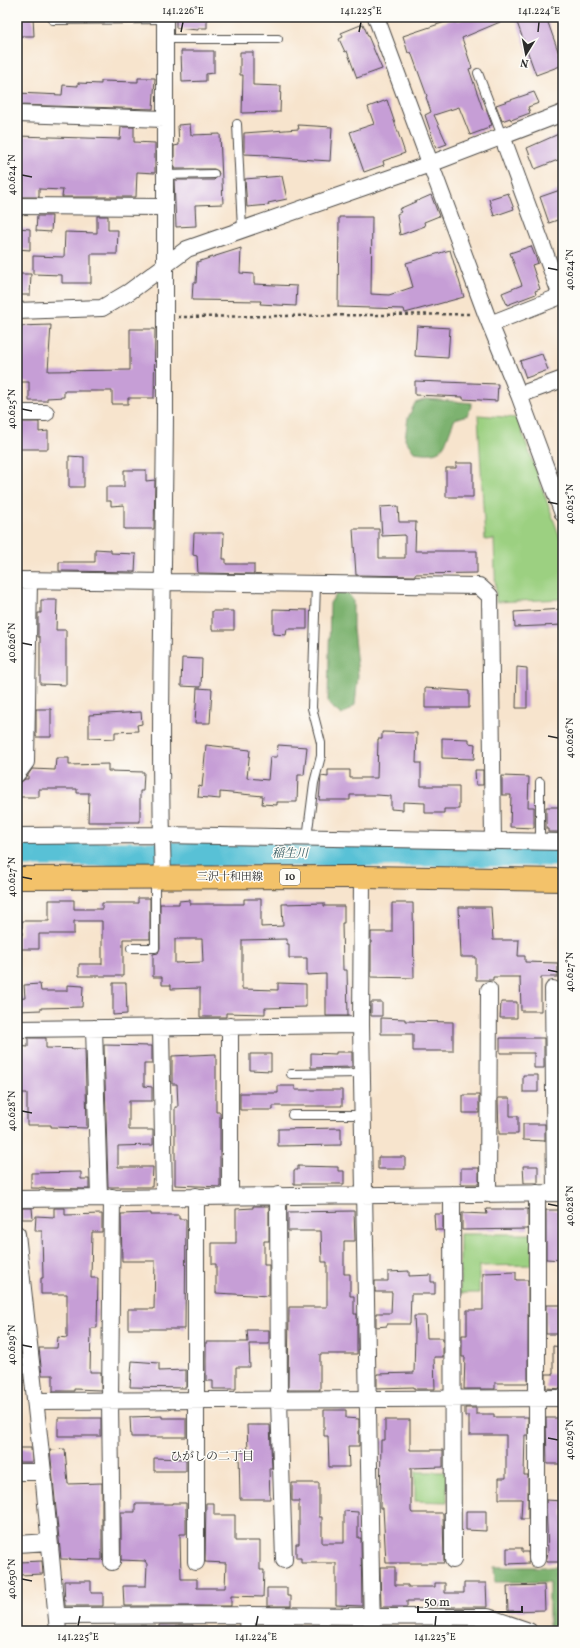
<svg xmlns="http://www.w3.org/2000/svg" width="580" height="1648" viewBox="0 0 580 1648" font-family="Vollkorn,'Noto Serif JP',serif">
	<rect width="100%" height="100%" fill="#fdfcf7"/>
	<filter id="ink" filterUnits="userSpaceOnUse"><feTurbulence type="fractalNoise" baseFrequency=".025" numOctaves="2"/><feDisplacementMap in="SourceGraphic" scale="8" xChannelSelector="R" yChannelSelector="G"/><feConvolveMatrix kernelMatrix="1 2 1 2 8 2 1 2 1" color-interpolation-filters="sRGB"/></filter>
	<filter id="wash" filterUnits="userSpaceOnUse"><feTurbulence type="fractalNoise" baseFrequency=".012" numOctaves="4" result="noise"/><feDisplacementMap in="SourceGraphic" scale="16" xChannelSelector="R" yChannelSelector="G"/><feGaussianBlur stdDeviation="0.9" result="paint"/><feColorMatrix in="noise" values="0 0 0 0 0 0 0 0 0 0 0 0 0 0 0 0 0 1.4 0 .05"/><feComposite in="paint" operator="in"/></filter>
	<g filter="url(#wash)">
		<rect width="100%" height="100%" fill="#f7e4cd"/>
		<path fill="#9cd081" stroke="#647e56" d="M478,415L517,418L563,546V599L496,602L494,539L485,540Z
			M460,1234H532V1265L479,1266V1293H460Z
			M415,1472H447V1502L415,1501Z"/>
		<path fill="#7db26f" stroke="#546e4d" d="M427,399L472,403L468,415L455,419C442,446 449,457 414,452L405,439L408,418L415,403Z
			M337,593H348L353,600V629L358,675L355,705L342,715L334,709L328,701L330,603Z
			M494,1567H563V1631L549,1630V1582H495Z"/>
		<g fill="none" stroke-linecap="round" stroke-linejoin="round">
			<path stroke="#59c1d6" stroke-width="25" d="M17,854H563"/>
		</g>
		<g id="blocks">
			<path fill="#c69ed6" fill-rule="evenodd" d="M17,17H33L34,36H17Z
				M176,17H207V28H198V30L176,28Z
				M468,17H512L462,38L472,68L469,69L483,110L486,109L492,125L488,126L489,128L470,135L459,107L434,115L447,144L436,148L425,115L431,112L426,97L427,96L411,52L408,53L403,36L457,18L458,21Z
				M515,17H546L563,65L536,75Z
				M363,24L382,69L357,78L347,51L345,52L339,39L343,37L341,33Z
				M181,51H214V73L206,74V81L182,82Z
				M240,52H253V85L281,86L280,112L242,113L243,75H240Z
				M138,78H155L153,109L17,105V93L62,95L63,85L78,86V83L101,84V81L138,82Z
				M534,92L539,103L528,107L530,113L511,120L510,118L502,121L496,105Z
				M387,100L405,153L383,161L384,165L364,172L350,132L374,124L368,107Z
				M190,124L191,135L220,134L223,204L195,205L196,226L176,227L174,180H214L219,174L218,171L214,169H174V146L179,145L178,125Z
				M298,125L332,127L330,161L269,157L268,155L244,154V133L299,129Z
				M121,127H134V142L155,143V173L137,172L136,197H62L63,190L39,189V197H17V136L120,139Z
				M563,132V158L535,169L527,148Z
				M282,176L287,199L268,203L269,205L247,207L245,179Z
				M563,189V218L549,223L540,197Z
				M508,193L514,209L494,216L489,199Z
				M431,195L439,216L424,222L425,226L400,235L397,214L401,212L399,209Z
				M37,216H52L51,232L36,231Z
				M97,216H108V230H118L117,254H91V283H62V275L33,274V256L64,257L65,232L97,233Z
				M339,217H372L371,294L389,295L413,287L406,263L450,250L464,297L405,313L404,309L338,307Z
				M17,228L30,229V250L17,249Z
				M531,246L538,263L532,265L540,289L535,291L536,294L507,305L502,293L522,285L510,253Z
				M241,248L240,273L254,274V284L297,286L296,306L260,304L261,301L192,300L193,283H196L197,262Z
				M17,274H31L30,295H17Z
				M51,325L48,371L130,370V329H155L154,398H128V404H112V391H64V397L47,398V401H29V382H17V326Z
				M417,326L450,328L448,358L415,356Z
				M542,354L548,370L526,378L520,361Z
				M415,381L498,384L497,401L463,399V397L415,395Z
				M17,422H39V432L48,431V449H17Z
				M69,456L84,457V487H69Z
				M456,463H473V497H446V468H456Z
				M124,470H146V481L155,480L154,529H124V505L111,506V501H106V487H124Z
				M398,506L399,522H416L415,551H477V573L415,574V576L356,575L353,529H379V558H405V535L382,536L380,507Z
				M194,533H224L223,559H226V564H254V574L198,573L197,556L193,555Z
				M95,549L111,550V553L136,554L135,572L59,571V562H95Z
				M41,600H57L56,630H66V685L40,684V637H38V613H41Z
				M273,609L307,610V629H287L286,635L273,634Z
				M563,609V625L515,627L514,612Z
				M212,611H234V630H212Z
				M182,658L202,659L201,687L181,686Z
				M517,667L527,668V708H516Z
				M197,688L212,689L210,723H195Z
				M425,688L469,691V708H425Z
				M36,709H51V737H36Z
				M141,712L142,724L137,725L138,731L115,732V739L89,738V715Z
				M382,732L417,733L416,763H421V786H459V809H444V813H425V803L403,802V810L391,809V796L377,795H350V800H319L321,776L328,777V770H350V778H377L378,739H382Z
				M442,738L469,739V743L475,744L474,759L442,758Z
				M206,745L250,750L247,778L268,780L270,757H277L278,745L307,747L304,775H298L297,802H277V805L262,804L263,796L220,792V799L198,797L199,786L202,787Z
				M56,758H69V765L108,764V771L144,772L143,791H140V822H88L89,793H77V789H39V797H17V785L25,779H28V775L32,769L55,770Z
				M475,770H483V785H476Z
				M502,776L529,777L528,807H534V828L510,827L511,795H502Z
				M546,807H563L562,832H548V829H546Z
				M138,898H150V939H123V976H79V964H102V921H74V934H39V949H18V935H22V921H49V900H74V909H102V903H138Z
				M244,899H261V927L283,926L282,904L324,903V906H344V923H342L343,970H347L348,1016H326V974L307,975V958H289V944H287V939L242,940V989L278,990V983L306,984V1007L265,1008V1014L226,1013V1017H200V988L171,989V985H162V977H153V954L158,953L160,948V904H179V901L190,900V904H244ZM175,939H202L203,962L175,963Z
				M392,903H413L414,978L371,977V932H392Z
				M459,907H491L493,940H519L518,956H525V962L558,963V977H541V1011H521L520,977H493V980H476V957H461Z
				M113,983H126L127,1014L113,1015Z
				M40,984L41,991H67V985L83,986L82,1007L41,1008V1010L17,1011V999L25,998L24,985Z
				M371,1002H382V1016H371Z
				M501,1002H517V1018H500Z
				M381,1018L405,1019V1021L453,1022V1051H413V1034H381Z
				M28,1038H46V1048L85,1049L87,1128L51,1127V1125H27V1093H17V1046L28,1047Z
				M500,1038H544V1068H534V1053H500Z
				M104,1045L152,1046V1064H144V1086L152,1087V1101H129V1130H153V1145L118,1146V1167H153L152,1187H108Z
				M336,1052H352V1067L311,1068V1053L336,1054Z
				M216,1054V1112H220V1187L175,1185V1107H178L177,1084H172V1056Z
				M250,1054H271V1071L250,1070Z
				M523,1075H538V1092H523Z
				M278,1086H295V1090H342V1106H273V1110H240V1093H278Z
				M463,1095H479V1113H463Z
				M498,1098H510V1116H518V1134H499Z
				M523,1124H545V1141L523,1140Z
				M341,1128V1145L278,1146V1129Z
				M378,1157H405V1169H378Z
				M298,1166L338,1167V1171H344V1184H294V1170H298Z
				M523,1166H538V1183H524Z
				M461,1168H479V1184H461Z
				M81,1172V1179H89V1189L31,1188V1173Z
				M253,1206H269V1241H264V1265H269V1296L216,1293V1264H212V1243H236V1209L253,1208Z
				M22,1208H32L33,1219H22Z
				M54,1208H65V1215L102,1214V1232H92L91,1278H98L97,1328H91L90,1372H101V1390L74,1389V1391H53V1375H42L39,1348H57L58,1337L67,1338V1294H41V1278H43L42,1231H35L36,1216L54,1217Z
				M486,1209H528V1229L462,1230V1213L487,1214Z
				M546,1210H563V1260L546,1259Z
				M354,1211L355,1241H344V1274H350V1296H354V1314H357V1354H320V1390H288L289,1307H327V1262H322L321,1231H288V1212Z
				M151,1213V1215H179V1219H186L185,1329H128V1309H154L155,1261H122L121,1214Z
				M434,1214H443V1230H435Z
				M409,1271V1276L431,1275V1282H435V1294H411L410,1324H387V1326L376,1327V1313H391L392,1292H375V1281H388V1272Z
				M516,1272V1280H528V1383H495V1389H464L465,1357H462V1335H467V1310H483V1273Z
				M546,1305H563V1334H546Z
				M414,1316H426L427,1338H443V1357H434L435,1389H414V1387L377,1388V1374L414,1373L415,1334Z
				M247,1330H269V1344H249L250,1367H236V1389H213V1381H206V1342H248Z
				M553,1346L563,1347V1389L546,1388V1374H553Z
				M17,1351H20L22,1371H17Z
				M132,1361L159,1363V1371L186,1370V1388L130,1387Z
				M465,1408H476V1414H494V1417H528V1435H525L524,1475H528V1519H521L522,1499H499V1478H506V1435H469V1416H465Z
				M324,1410H346V1418L359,1419V1446H348L349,1467H329L328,1436H324Z
				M162,1416V1418H186V1437H131L130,1417Z
				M58,1418H101V1436H58Z
				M546,1418H563V1464H547Z
				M385,1420H410V1450H443V1467L411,1468V1511L412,1513H443L444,1563H386L383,1508H380L381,1440H385Z
				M247,1425H270L272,1468H269L270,1499H240L239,1452H248Z
				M17,1448H31L32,1462H17Z
				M65,1449L68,1484L102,1483V1560L61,1559L50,1450Z
				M154,1458L186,1459V1471H154Z
				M292,1483H319V1517H322V1543H344V1511L358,1512V1538H361L362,1606L336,1605V1563H301V1558H296V1544H299V1501H292Z
				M546,1500L563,1501V1562H546L548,1552Z
				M172,1503H186V1534H180L181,1579H197V1588H225L226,1563L205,1562L206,1503H214V1515H235V1541H260V1570H264L263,1597L231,1596V1606H124L123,1586H146L147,1564L145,1561L121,1560V1512H135V1504H172Z
				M466,1511H486V1531L466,1530Z
				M507,1548H522V1552H528L529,1563L507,1564Z
				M42,1561L43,1574L19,1575V1562Z
				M380,1567H395V1585H408V1587H435V1583H445V1593H464V1583H486L487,1607H440V1605H435V1601H407V1607H381Z
				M64,1581H91V1593H103V1606H65Z
				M544,1585L545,1610L508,1611L507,1586Z
				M267,1588H287V1596H291V1606H267Z
				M159,1625H193V1631L159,1630Z"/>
		</g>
	</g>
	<g filter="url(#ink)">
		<use href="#blocks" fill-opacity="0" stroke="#4a4743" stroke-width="1"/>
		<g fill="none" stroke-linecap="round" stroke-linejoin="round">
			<g stroke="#4a4743" stroke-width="10">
				<path id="service" d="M53,17V20L165,19
					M164,39H278
					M478,73L502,136
					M237,124L242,229
					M163,175L214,174
					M307,838L314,783L321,756V743L312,708L316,584
					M540,842V782
					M131,948H155V879
					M291,1074L362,1073
					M292,1115H363"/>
			</g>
			<g stroke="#4a4743" stroke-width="18">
				<path id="minor" d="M376,17L486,314L519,395L563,514
					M17,114L164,119
					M17,206L163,207
					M17,311L102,308L129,292L187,249L430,164L563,113
					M490,324L561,296L502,136
					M519,395L563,379
					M17,413H46
					M17,580L479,586L490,596L493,841
					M17,774L26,762L29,580
					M17,836L162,835L563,842
					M163,877C158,722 164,568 165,414C165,282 164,150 165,17
					M362,877L361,1025L372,1631
					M553,989L555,1193
					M230,1026V1196
					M161,1027L164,1197
					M94,1028L99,1197
					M17,1029L361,1025
					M452,1194L453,1560
					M488,1194L489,990
					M278,1195L279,1400L284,1560
					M17,1199L563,1193
					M17,1234L43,1472L58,1631
					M35,1401L563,1398
					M17,1472H43
					M17,1544L49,1542
					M537,1559V1193
					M112,1562L110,1401L112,1197
					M196,1562V1196
					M57,1616L248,1615L488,1617L529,1631
					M247,1631L248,1615"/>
			</g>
			<g stroke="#4a4743" stroke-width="24">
				<path id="primary" d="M17,878L362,877L563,880"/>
			</g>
			<path stroke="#4a4743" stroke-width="2.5" stroke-dasharray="3 3" stroke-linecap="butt" d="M178,317L471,314"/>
			<use href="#service" stroke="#fff" stroke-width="8"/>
			<use href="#minor" stroke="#fff" stroke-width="16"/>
			<use href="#primary" stroke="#f3c26a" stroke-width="22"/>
		</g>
	</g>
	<path fill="none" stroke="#2b2b2b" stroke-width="1.5" d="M181,32L183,22M359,32L361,22M538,32L539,22M22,175L32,177M548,268L558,270M22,409L32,411M548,502L558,504M22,643L32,645M548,736L558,738M22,877L32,879M548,970L558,972M22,1111L32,1113M548,1204L558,1206M22,1345L32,1347M548,1438L558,1440M22,1579L32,1581M78,1626L80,1616M256,1626L258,1616M435,1626L436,1616"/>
	<g text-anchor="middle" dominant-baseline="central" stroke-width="3" stroke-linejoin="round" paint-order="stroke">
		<rect fill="#fdfcf7" stroke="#6a6a68" stroke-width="1" x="280" y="869" width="20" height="16" rx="3"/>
		<g font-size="10" font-weight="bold" fill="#2b2b2b">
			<text x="290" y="877">10</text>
		</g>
		<g font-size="11" fill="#2b2b2b" stroke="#fdfcf7">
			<text x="230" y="877">三沢十和田線</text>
		</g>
		<g font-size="12" font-style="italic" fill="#3b6067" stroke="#fdfcf7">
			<text x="290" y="854">稲生川</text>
		</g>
		<g font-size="12" fill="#2b2b2b" stroke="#fdfcf7">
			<text x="212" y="1457">ひがしの二丁目</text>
		</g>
	</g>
	<rect width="580" height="1648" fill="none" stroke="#fdfcf7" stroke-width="44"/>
	<g transform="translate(526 54) rotate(190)" stroke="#fdfcf7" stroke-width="3" paint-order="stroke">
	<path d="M0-3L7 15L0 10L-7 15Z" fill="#2b2b2b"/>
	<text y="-6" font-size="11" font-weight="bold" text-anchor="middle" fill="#2b2b2b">N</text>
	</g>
	<path d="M418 1606v6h104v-6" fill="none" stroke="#2b2b2b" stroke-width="2"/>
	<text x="424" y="1606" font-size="12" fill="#2b2b2b" stroke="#fdfcf7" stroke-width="3" paint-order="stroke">50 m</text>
	<rect x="22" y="22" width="536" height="1604" fill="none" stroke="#2b2b2b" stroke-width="1.5"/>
	<g font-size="10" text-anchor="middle" fill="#2b2b2b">
		<text x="183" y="14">141.226°E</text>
		<text x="361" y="14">141.225°E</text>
		<text x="539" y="14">141.224°E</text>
		<text transform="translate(11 175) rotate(-90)" y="4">40.624°N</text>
		<text transform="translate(569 270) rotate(-90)" y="4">40.624°N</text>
		<text transform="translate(11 409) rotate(-90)" y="4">40.625°N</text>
		<text transform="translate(569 504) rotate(-90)" y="4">40.625°N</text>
		<text transform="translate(11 643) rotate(-90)" y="4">40.626°N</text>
		<text transform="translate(569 738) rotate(-90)" y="4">40.626°N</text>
		<text transform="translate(11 877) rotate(-90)" y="4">40.627°N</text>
		<text transform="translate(569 972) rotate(-90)" y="4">40.627°N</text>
		<text transform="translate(11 1111) rotate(-90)" y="4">40.628°N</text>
		<text transform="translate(569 1206) rotate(-90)" y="4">40.628°N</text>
		<text transform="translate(11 1345) rotate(-90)" y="4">40.629°N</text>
		<text transform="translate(569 1440) rotate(-90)" y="4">40.629°N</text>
		<text transform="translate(11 1579) rotate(-90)" y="4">40.630°N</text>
		<text x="78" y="1640">141.225°E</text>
		<text x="256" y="1640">141.224°E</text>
		<text x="435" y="1640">141.223°E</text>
	</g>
</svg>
